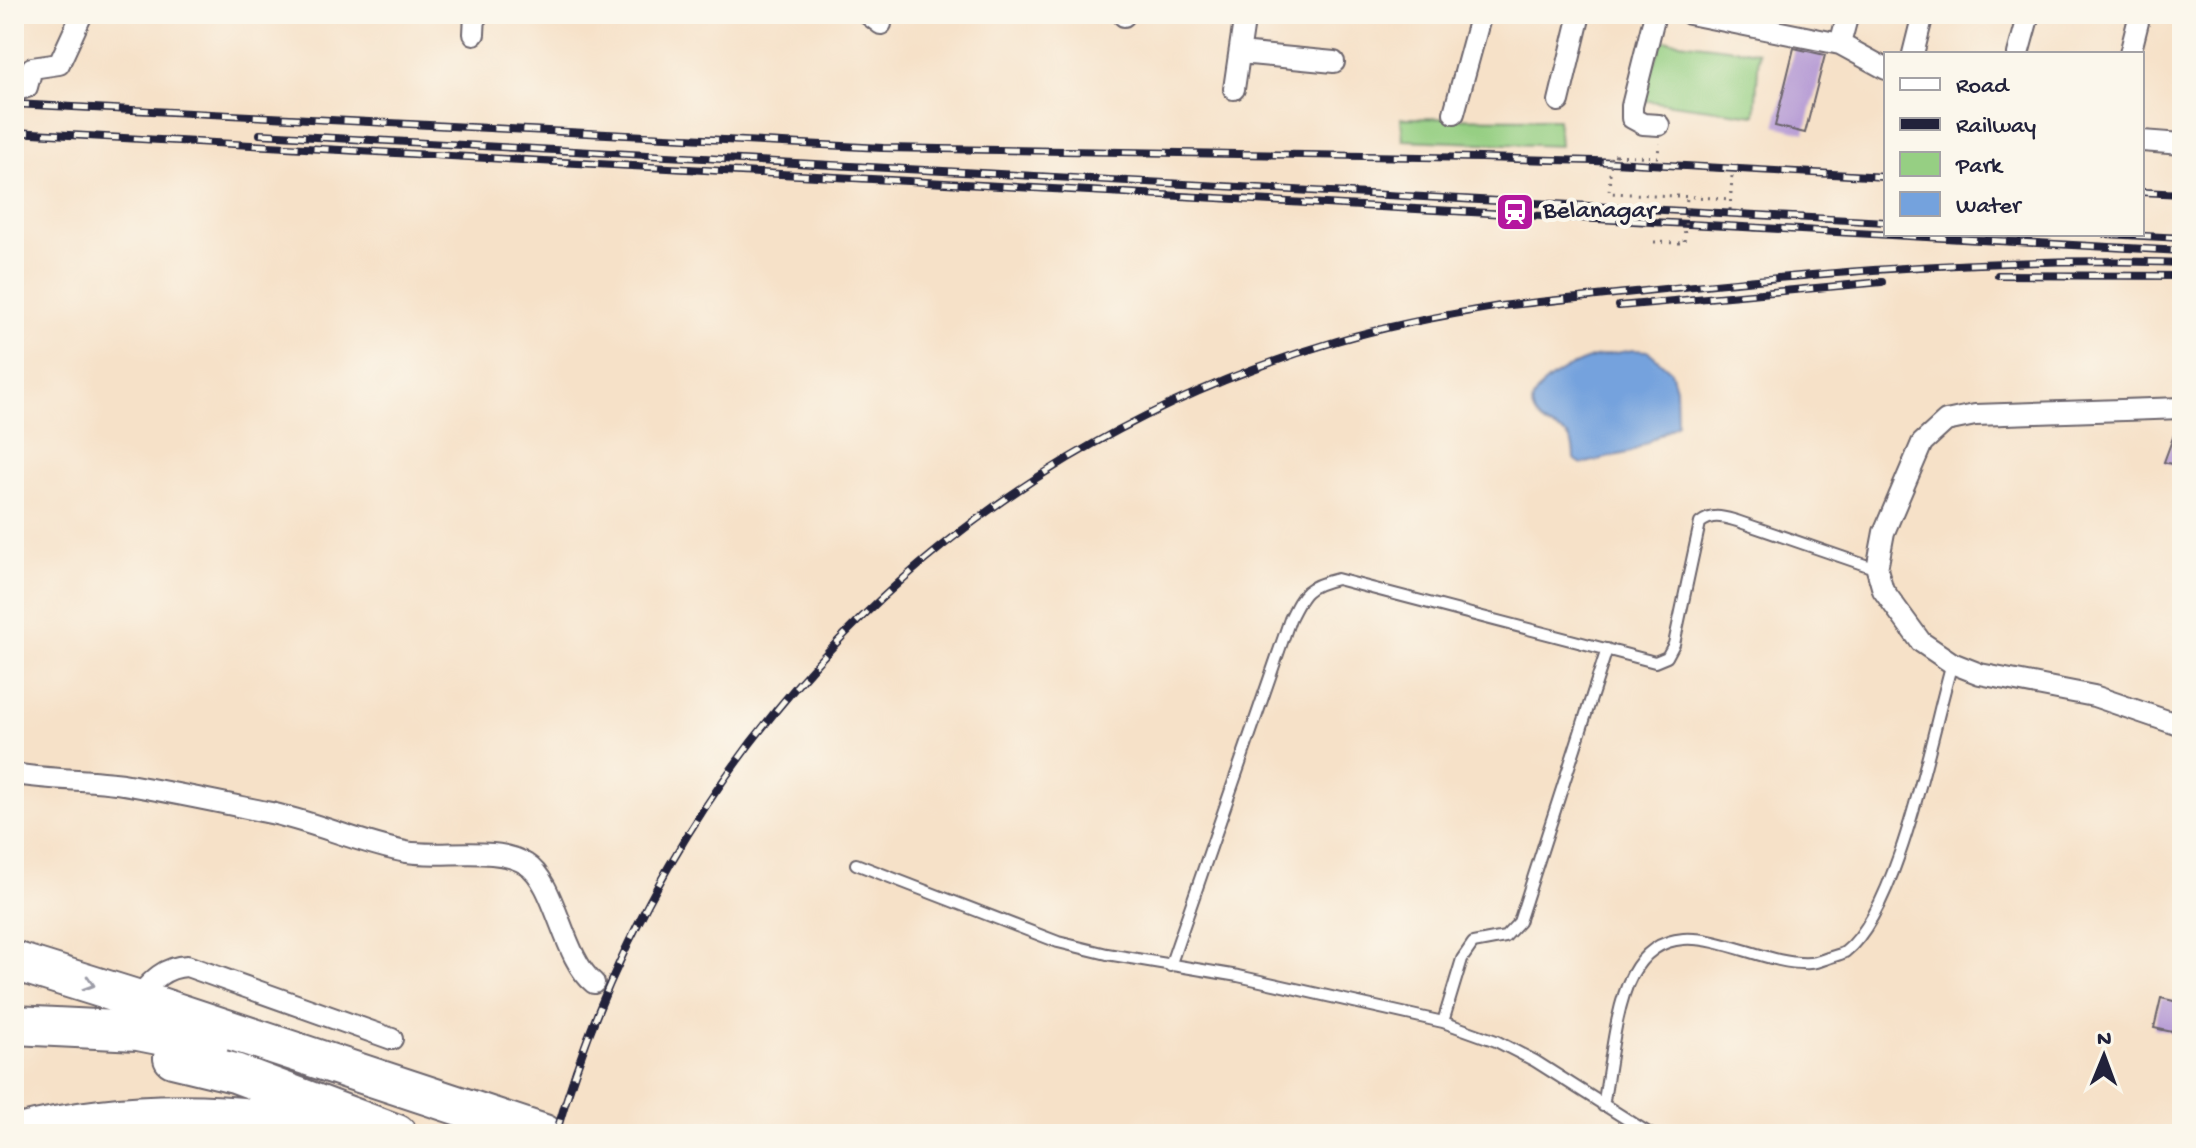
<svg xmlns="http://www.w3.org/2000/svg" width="2196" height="1148" viewBox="0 0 2196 1148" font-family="'Gochi Hand',sans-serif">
	<rect width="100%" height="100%" fill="#fbf7ec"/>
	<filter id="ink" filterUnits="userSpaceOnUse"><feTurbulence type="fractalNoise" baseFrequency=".0125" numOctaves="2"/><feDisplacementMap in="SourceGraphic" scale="16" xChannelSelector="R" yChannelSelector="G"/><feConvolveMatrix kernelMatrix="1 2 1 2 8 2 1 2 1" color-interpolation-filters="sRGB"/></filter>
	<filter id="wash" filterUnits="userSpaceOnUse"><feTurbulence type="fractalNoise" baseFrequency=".006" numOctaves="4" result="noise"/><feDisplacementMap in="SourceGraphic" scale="32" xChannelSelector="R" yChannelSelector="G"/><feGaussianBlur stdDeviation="1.8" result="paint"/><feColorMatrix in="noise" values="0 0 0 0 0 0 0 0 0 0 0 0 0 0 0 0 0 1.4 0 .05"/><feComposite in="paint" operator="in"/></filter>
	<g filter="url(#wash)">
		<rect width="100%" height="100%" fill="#f6e1c8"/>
		<path fill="#96cf83" stroke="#5c785f" stroke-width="2" d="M1663,40L1759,52L1755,115L1641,100Z
			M1401,118L1558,119L1560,146L1403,140Z"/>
		<path fill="#74a2dd" stroke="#4b628c" stroke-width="2" d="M1633,350L1648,351L1671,371L1676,388L1677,424L1631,452L1582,464L1574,459C1574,422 1551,437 1536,416C1518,391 1570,365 1589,359C1603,354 1618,353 1633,350Z"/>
		<g id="blocks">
			<path fill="#baa0d6" d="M1794,48L1825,55L1805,133L1775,126Z
				M2179,421H2182V467L2164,462Z
				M2161,998L2182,1003L2177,1033L2154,1028Z"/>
		</g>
	</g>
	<g filter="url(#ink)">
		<use href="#blocks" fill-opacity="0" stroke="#6c656c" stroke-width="2"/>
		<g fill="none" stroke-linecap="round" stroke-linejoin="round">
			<g stroke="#6c656c" stroke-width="14">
				<path id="lane" d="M856,864L1058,942L1107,954L1238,976L1443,1022L1496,1041L1535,1061L1650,1134
					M1170,966L1290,619C1303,592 1307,586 1337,579L1655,662L1667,657L1674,644L1700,523C1713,513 1723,517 1737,521L1877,569
					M1443,1022L1462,959L1473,943L1505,937L1519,922L1607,649
					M1603,1106C1610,1069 1615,1007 1632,975C1673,899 1751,967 1810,963C1816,963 1822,960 1828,958C1833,956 1840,955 1845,952C1899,910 1932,732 1952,663"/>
			</g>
			<g stroke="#6c656c" stroke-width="24">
				<path id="street" d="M868,14L881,24
					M1655,14L1632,106V118L1643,124L1659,125
					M1690,14L1840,44L1886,69
					M1124,16V14
					M474,34L475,14
					M1840,44L1848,14
					M1240,53L1334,62
					M1913,54L1923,14
					M2018,54L2029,14
					M2130,54L2140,14
					M1234,89L1245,14
					M14,91L27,87L32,68L59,64L82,14
					M1559,101L1580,14
					M1454,113L1481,14
					M2142,141L2182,144
					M2182,408L1975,415L1946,421L1922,443L1884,532L1877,569L1883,590L1921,642L1952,663L1980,674L2094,696L2182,726
					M14,774C50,780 87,779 123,784C171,792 218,802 266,812C313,821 358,843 406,852C441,858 497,845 526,864C556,882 563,959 594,983
					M136,999C151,982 163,967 187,966L392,1039"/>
			</g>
			<g stroke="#6c656c" stroke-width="42">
				<path id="highway" d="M14,961L136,999L544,1134
					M14,1025L138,1031L209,1045
					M173,1058L235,1073L397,1134
					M19,1134C129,1107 235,1108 345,1134"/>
			</g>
			<path stroke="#6c656c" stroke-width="3" stroke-dasharray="2 6" stroke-linecap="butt" d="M1616,155L1658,157L1659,143
				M1676,196L1731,199
				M1730,210L1732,176
				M1654,242L1678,243"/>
			<use href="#lane" stroke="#fff" stroke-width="10"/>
			<use href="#street" stroke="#fff" stroke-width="20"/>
			<use href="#highway" stroke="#fff" stroke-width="38"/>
			<g stroke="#22223b" stroke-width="8">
				<path id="rail" d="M14,104L883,148L1481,158L1595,161L1886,177
					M14,132L2182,251
					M260,134L1886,222
					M2142,192L2182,194
					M2106,234L2182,238
					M1998,275L2182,276
					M1619,306L1882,282
					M556,1134C666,750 951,454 1337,341C1390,325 1445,315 1500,306C1726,283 1954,254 2182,263"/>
			</g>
			<use href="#rail" stroke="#fbf7ec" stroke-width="5" stroke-dasharray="15" stroke-linecap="butt"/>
			<path stroke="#6c656c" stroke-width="3" stroke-dasharray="2 6" stroke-linecap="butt" d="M1616,155L1611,154L1609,193L1676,196
				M1678,243H1684L1687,197"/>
		</g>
		<defs><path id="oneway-chevron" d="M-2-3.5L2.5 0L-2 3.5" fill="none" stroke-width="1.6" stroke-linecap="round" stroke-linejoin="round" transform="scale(2)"/></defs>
		<use stroke="#9c9ca7" href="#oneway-chevron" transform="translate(89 984) rotate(17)"/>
	</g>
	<defs>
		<g id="station-square" transform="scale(2)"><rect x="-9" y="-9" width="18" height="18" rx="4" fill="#b5179e" stroke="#fbf7ec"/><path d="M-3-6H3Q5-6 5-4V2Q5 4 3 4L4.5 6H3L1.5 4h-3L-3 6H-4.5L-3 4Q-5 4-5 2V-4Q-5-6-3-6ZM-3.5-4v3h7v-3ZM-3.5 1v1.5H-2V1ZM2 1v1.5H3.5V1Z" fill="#fff"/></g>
	</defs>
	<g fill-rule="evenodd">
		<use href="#station-square" x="1515" y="212"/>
	</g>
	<g text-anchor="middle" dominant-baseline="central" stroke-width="8" stroke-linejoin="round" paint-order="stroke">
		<g font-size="26" fill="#22223b" stroke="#fbf7ec" text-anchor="start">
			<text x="1543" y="212">Belanagar</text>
		</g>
	</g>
	<rect width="2196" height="1148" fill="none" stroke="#fbf7ec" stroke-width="48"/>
	<rect x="1884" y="52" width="260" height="184" fill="#fbf7ec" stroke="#a4a2a5" stroke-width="2"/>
	<rect x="1900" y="78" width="40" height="12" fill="#ffffff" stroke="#a4a2a5" stroke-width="2"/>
	<text x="1956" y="92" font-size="24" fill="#22223b">Road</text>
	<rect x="1900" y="118" width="40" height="12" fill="#22223b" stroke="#a4a2a5" stroke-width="2"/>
	<text x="1956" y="132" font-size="24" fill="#22223b">Railway</text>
	<rect x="1900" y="152" width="40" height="24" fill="#96cf83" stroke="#a4a2a5" stroke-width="2"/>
	<text x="1956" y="172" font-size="24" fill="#22223b">Park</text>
	<rect x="1900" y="192" width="40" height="24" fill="#74a2dd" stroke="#a4a2a5" stroke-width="2"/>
	<text x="1956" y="212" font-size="24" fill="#22223b">Water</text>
	<g transform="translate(2104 1056) rotate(1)" stroke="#fbf7ec" stroke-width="6" paint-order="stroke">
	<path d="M0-6L14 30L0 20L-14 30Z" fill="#22223b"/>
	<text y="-12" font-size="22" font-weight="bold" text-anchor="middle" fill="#22223b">N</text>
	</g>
</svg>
